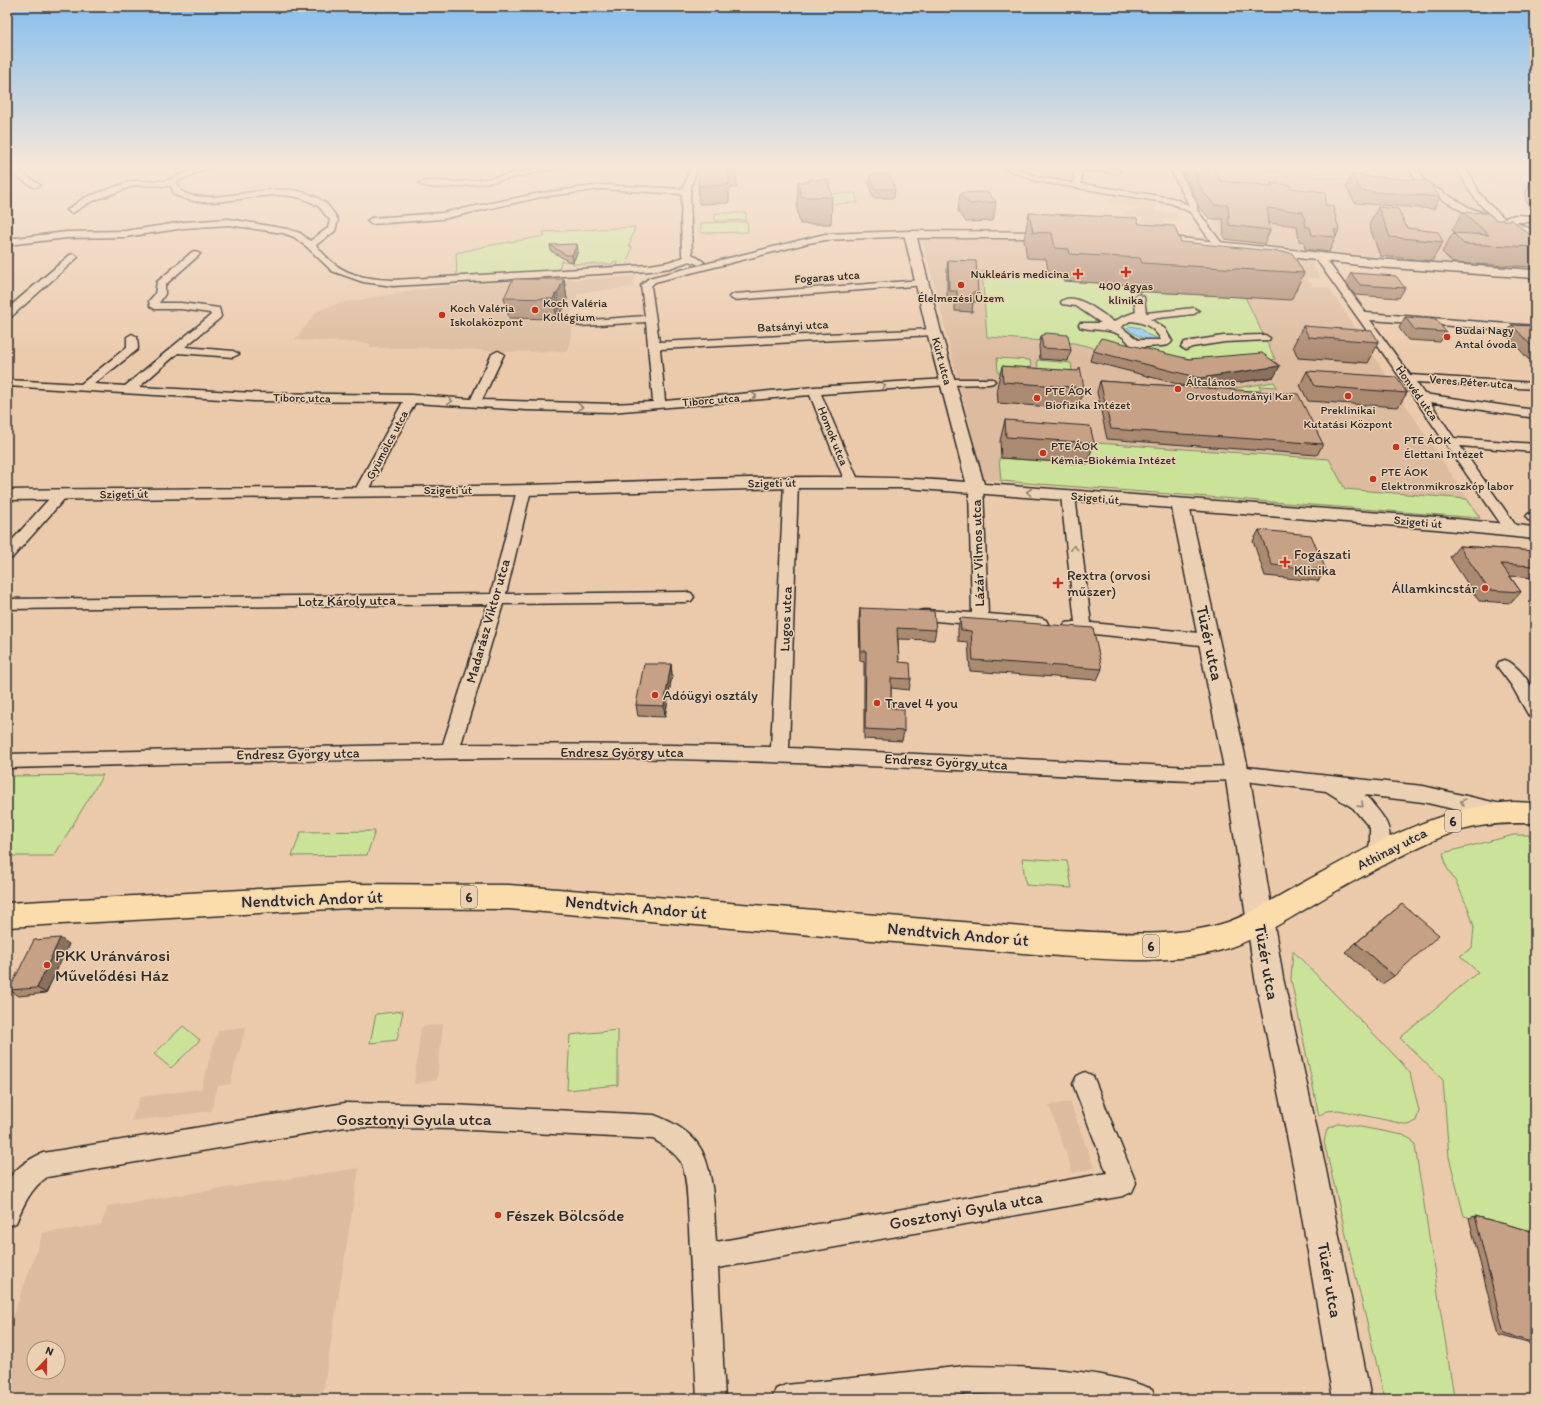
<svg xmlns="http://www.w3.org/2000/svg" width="1542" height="1406" viewBox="0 0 1542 1406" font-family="Itim,sans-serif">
	<rect width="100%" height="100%" fill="#ebcaab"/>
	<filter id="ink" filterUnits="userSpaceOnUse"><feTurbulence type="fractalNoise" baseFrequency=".025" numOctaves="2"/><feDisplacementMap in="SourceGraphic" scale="8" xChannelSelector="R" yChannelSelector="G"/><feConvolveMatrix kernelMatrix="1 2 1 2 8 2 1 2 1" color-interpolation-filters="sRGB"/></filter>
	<g filter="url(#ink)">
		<path fill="#dcbb9e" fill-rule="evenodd" d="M1178,165H1535V176L1528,187L1469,181L1489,210H1468L1533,267L1510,266L1506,263L1482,262L1485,265L1432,262L1338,252H1329L1224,239L1203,211L1196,206L1188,191L1193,190Z
			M1112,197L1154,203L1157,208L1154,209L1156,212L1176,213L1179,219H1162L1164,227L1147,226L1142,217L1124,216L1123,211L1139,210V208L1108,202Z
			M921,237L1024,239L1096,242L1220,249L1309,259L1321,279L1307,277L1310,283H1312L1311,286L1329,288L1480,518L983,480L939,304H947V300H938Z
			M635,276L633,287L578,293L568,320L585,318L584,328H572L568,351L511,352L441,348H371L369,343L295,340L316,312L339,303L444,286L540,279L565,280Z
			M443,1024L437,1080L414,1084L421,1027Z
			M246,1027L230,1084L218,1086L211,1111L131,1121L140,1097L201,1089L218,1030Z
			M1070,1102L1094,1168L1073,1173L1049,1105Z
			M359,1168L322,1399H7V1320L12,1319L43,1233L101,1225L108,1206ZM34,1348H58V1372H34Z"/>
		<path fill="#cbe399" stroke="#7b8762" d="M1244,165C1253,165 1260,167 1268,169C1286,171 1353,178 1367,172L1369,169L1364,165H1373L1378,172C1376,174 1374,176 1370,177C1352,182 1262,173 1244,165Z
			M855,193L858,203L819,204L816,194Z
			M715,213H746V220L715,221Z
			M747,222L748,232L701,233V223Z
			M635,227L629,246L632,247L626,266H617L618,262H613L612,264H573V262L561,261L559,269L551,271L457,277L456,253L487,246L545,236L543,232Z
			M982,271L1062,276L1064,281L1132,285L1134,291L1245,297L1275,359L1257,363L1178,368L1074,343L987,337Z
			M997,358L1030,360L1032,375L998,373Z
			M1037,360L1071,363L1073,378L1039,375Z
			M1274,382L1277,387L1259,386L1261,391L1224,392L1223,390Z
			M1082,442L1329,459L1345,489L1467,499L1480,518L1001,481L999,458L1086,464Z
			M103,775L54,856H7V776Z
			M375,831L367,855L292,856L301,832Z
			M1514,835H1535V1235L1464,1216L1449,1157L1443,1080L1400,1038L1478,972L1460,956L1472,948L1474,927L1469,910L1457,884L1447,868L1443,853Z
			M1022,858L1067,861L1072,888L1026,885Z
			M1293,951L1401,1062L1410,1073L1419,1111L1416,1121L1409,1125L1339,1110L1326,1111L1319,1116L1291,979Z
			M403,1011L397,1040L370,1043L376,1014Z
			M183,1026L200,1040L171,1068L154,1054Z
			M618,1030V1085L567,1090L570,1035Z
			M1339,1123L1403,1135L1412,1140L1415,1146L1454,1397L1459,1399H1385L1324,1142L1327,1129Z"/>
		<path fill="#96cdf5" stroke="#6b8ca4" d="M1130,326L1141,328L1146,334L1159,339C1150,344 1134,334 1127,328Z"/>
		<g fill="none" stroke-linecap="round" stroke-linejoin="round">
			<g stroke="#2b2b2b" stroke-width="3">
				<path id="street" d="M7,165H10L40,185L36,187H33L7,170Z
					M204,165H213L177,182L181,191C185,193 190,196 195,196C237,202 288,174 325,203C330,207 335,215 338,220L335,231L316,245C322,252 328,260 336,265C351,277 374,279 393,280L650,265L668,262L684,257L682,254L681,220L682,194L602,189L541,197L442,219L371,224L367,221L371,218L442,213L541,193L602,185L683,189L691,165H699L691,186L690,197L692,254L704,262L699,265L690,261L670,268L650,271L393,286L363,282L332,271L307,247L294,237L283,233L229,225L185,228L125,237L67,238L7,245V239L67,232L125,231L185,222L229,219L287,229L300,233L310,241L328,228L330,220C326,216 322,210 318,206C280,181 235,207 194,201C187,200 181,197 174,195L171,186L136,185L90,202L74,212L71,213L67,210L84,198L132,181H166Z
					M553,165H566L562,167C539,172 435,198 419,183C424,179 447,182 455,182C488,181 521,171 553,165Z
					M735,165H745C737,172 717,175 709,169C715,164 727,168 735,165Z
					M997,165H1007L1038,177L1073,183L1075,165L1116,169L1120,171L1119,173L1082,170L1081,184L1172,198L1189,205L1168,165H1176L1197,204V210L1223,245L1221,247H1215L1190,212L1170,203L1036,181Z
					M1408,165H1416L1425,182L1470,208L1494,217C1477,205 1466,186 1457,167L1458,165H1464L1480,194L1491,206L1504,218L1495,224L1464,212L1419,186Z
					M1532,182H1535V211C1531,209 1530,208 1529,204C1524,195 1527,190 1532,182Z
					M910,231L913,232L914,234L913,236L825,240L809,243L655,282L651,286L659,342L934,329L939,332L934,335L660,349L665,401L814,387L947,379H993L995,381L993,383L989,384L947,385L821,394L859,482L857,485H847L845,482L810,395L611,412L526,410L415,403L369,490L367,493H357L355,490L403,402L254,401L7,386V380L81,384L127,347V337L132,334L137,337L138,348L137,350L94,384L125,386L211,315L210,313L181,309H155L150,306L149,301L155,294L157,282L192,252L195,251L200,254L198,256L165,285V294L159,303H181L219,308L221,316L220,318L185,347L233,351L239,354L233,357L178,353L139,387L254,393L411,395L471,399L492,354L498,351L504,354L482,400L611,404L653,402L646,322L581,326L577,325L576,323L577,321L645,316L641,285L649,278L825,234Z
					M1319,253L1322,254L1366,313L1535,326V332L1370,320L1410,375L1535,383V389L1416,382L1424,394L1535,410V418L1430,402L1454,438L1535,444V452L1460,446L1519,530L1517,533L1512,534L1507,533L1402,380L1314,256Z
					M73,254L78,257L76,259L11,317L7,318V309L70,255Z
					M922,280L925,281L927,283L925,285L734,300L729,297L734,294Z
					M1139,294L1144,297L1146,313L1194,308L1199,311L1194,314L1150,319L1165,329L1172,341C1171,343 1170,344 1168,345C1165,346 1134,348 1132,347C1117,325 1102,333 1080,327L1079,325L1080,323H1101L1076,306L1062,304L1061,302C1073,289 1104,315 1114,322L1122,317L1136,312L1134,297ZM1130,321C1143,322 1155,327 1161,340H1138L1121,327Z
					M1265,335L1270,338L1269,340L1225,342L1192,347L1186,350L1181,347L1185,342L1223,336Z
					M791,479L796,480L798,483L789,748L1192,767L1237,766L1423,786L1501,804L1508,806L1510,812L1508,818L1501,820L1423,802L1364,795C1369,798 1373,804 1377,809C1393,828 1393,841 1382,864L1375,867L1368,864L1365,858L1370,843V828L1353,808L1326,791L1237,780L1192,781C1019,774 847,763 674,759C452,755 229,763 7,768V754L443,744L488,604L7,609V599L491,594L517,490L519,487H529L531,490L506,594L686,592L691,593L694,597L691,601L686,602L503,604L461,744L671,745L771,747L784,483L786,480Z
					M976,483L981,484L983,487L988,614L1040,618L1046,620L1048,624L1046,628L1040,630L924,620L919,619L916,615L919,611L924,610L972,613L969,487L971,484Z
					M61,490L66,491L68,494L66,497L12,558L7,560V546L56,491Z
					M1068,492L1073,493L1075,496L1091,623L1210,634L1216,636L1218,640L1216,644L1210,646L1065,631L1063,627L1065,623L1075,622L1061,496L1063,493Z
					M1533,513H1535V521L1528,520L1526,517L1528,514Z
					M1505,660C1516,663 1532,684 1535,695C1537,702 1535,711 1535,718L1529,716L1512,686L1497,666L1499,662Z
					M1085,1072L1093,1076L1136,1183L1132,1192L1123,1196L718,1268L725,1399H697C694,1342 692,1285 689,1229C688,1212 688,1176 681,1162C675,1153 662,1144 653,1139L451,1129L345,1127L47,1177C31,1188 23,1205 16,1223L7,1227C7,1214 5,1199 7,1186C9,1171 31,1158 43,1153L345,1103L451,1105L654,1115C670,1121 686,1129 697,1143C715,1167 714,1213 716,1242L1107,1173L1073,1084L1077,1076Z
					M965,1366C1022,1367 1099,1367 1152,1389L1156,1399H1057L1032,1396L965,1394L921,1399H772L776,1389L786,1385Z"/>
			</g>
			<g stroke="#2b2b2b" stroke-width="3">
				<path id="secondary" d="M1515,215L1535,216V222H1515L1535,231V240L1503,224L1501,222L1504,218Z
					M910,231L1054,232L1058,233L1060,235L1058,237L1054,238H917L941,332L984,484L1436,517L1535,527V539L1436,529L1190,510L1249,773L1283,978L1326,1170L1371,1399H1333L1294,1170L1255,978L1225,773L1172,508L906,488H791L524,495L7,500V490C181,488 354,489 528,485C674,481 821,471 966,482L927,332L904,234L906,232Z
					M1152,235L1377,259L1535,270V278L1377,267L1148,241L1146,239L1148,237Z"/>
			</g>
			<g stroke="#2b2b2b" stroke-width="3">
				<path id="primary" d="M1513,802L1535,803V823C1515,823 1495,823 1475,827C1443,833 1414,849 1386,864C1361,877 1337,890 1314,904C1285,921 1257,939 1225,949C1172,965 1113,960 1059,956L509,909L349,908L7,927V903L349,884L509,885L1059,930C1111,933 1178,939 1228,922C1253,913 1274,898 1297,886C1365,849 1435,807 1513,802Z"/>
			</g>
			<use href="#street" fill="#ecd0b3" fill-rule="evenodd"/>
			<use href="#secondary" fill="#ecd0b3" fill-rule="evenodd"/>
			<use href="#primary" fill="#fbddab" fill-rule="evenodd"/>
		</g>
		<path fill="#ab8a72" stroke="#2b2b2b" d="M736,164L737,188H729V203L699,204L698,186L708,167Z
			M1178,164H1215V172L1221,181L1270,186L1271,183L1290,188L1325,205L1339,230L1329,252L1305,249L1304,242L1299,241L1297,226L1269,223L1270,230L1264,244L1224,239L1223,219H1210L1198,206L1192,191V189Z
			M870,174L895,189L894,198H873L869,183Z
			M1352,175L1440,197L1434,209L1355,203L1346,187Z
			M809,180L832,197L831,224H800L797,209L798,182H809Z
			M960,193L996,202L993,221L966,222L958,211Z
			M1378,207L1407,228L1443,242L1432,261L1380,256L1369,225Z
			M1463,212L1496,220L1535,239V264L1533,267L1453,263L1442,252L1453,233H1455L1452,230Z
			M1029,213L1139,224L1181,242L1304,273L1291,300L1134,291L1132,285L1063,281L1062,276L1049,275L1046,259L1027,258L1024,239Z
			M550,245L578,251L573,262L568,261L551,251Z
			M948,260L978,292L976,302H973L972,312L955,311V301L947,300V269Z
			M1351,273L1405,288L1399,298L1355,295L1346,283Z
			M564,279L567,299L561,314H558L557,319L509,318L504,298Z
			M1405,317L1446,332L1440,342L1408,340L1399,328Z
			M1512,325L1535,328V360L1528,359L1506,334Z
			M1303,326L1379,342L1368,363L1298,358L1293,346Z
			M1041,336L1071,350L1068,361L1040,359L1039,346Z
			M1093,351L1189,359L1274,377L1202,388L1323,444L1317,455L1107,439L1097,392L1100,381L1189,387L1090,361Z
			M1002,366L1084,388L1078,409L998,403L997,387Z
			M1307,371L1407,393L1398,407L1308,401L1300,385Z
			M1005,420L1094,443L1087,464L1001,458L1000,441Z
			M1259,530L1326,570L1318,581L1265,576L1253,541Z
			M1459,546L1535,551V578L1510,576L1521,592L1511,603L1479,601L1450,557Z
			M860,608L936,630L934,640L898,639L899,662L911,679L909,690L891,688V708L904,731L902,741L864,739V662L860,661L859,618Z
			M960,618L1102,669L1097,680L970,671L968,642L958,641V629Z
			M671,664L672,675L665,717L638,716L636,705Z
			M1402,904L1394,976L1382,984L1345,952Z
			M69,944L46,993L19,996L9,990Z
			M1475,1216L1535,1232V1345L1498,1335L1469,1218Z"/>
		<path fill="#8b715d" stroke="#2b2b2b" d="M577,244L578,251L573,262L572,255Z
			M564,279L567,299L561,314L557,294Z
			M555,294L558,314L557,319L553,299Z
			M1280,366L1274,377L1196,389L1200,378Z
			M671,664L672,675L665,717L664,706Z
			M60,938L69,944L46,993L37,988Z"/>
		<path fill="#c7a185" stroke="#2b2b2b" d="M709,164H736V171H729V185L698,186L699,167H708Z
			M1190,164H1215V172L1221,181L1272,186L1271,183L1289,185L1290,188L1326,192L1325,205L1333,206L1339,230H1334L1336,237L1312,235L1310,227H1306L1303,212L1267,208L1270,230L1229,225L1228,205H1215L1203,192L1196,177H1198Z
			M870,174H890L895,189H874Z
			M1352,175L1428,181L1440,197L1361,191Z
			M828,179L832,197H801L798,182H809V180Z
			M988,192L996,202L969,204L960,193Z
			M1378,207L1398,209L1407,228L1438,232L1443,242L1390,237Z
			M1463,212L1488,213L1496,220H1512L1535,239V247L1464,244L1453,233L1489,235Z
			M1029,213L1137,218L1139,224L1174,226L1181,242L1292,253L1304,273L1142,263L1140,258L1070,254L1069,249L1055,248L1052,233L1033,232Z
			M577,244L572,255H566L550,245Z
			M948,260L976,261L978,292H973V303L957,302V291H949Z
			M1351,273L1396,276L1405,288L1360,285Z
			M513,279H564L557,294H555L553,299L504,298Z
			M1405,317L1436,319L1446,332L1415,330Z
			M1512,325L1533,326L1535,328V350Z
			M1303,326L1372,331L1379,342L1309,337Z
			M1046,333L1068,335L1071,350L1043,348L1041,336Z
			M1101,338L1189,359L1262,353L1280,366L1200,378L1093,351Z
			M1002,366L1078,371L1080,367L1084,388L1003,382Z
			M1307,371L1396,377L1407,393L1315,386Z
			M1100,381L1298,394L1323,444L1111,429Z
			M1005,420L1090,426L1094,443L1006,437Z
			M1259,530L1311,535L1326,570L1272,565Z
			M1459,546L1535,551V566L1501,564L1521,592L1489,590Z
			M860,608L934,611L936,630L897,628L899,662L910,663L911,679L891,678V708L904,709V731L865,729L866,651H861Z
			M960,618L1093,628L1102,669L973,660L971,631L961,630Z
			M644,664H671L664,706L636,705Z
			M1402,904L1439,935L1394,976L1356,943Z
			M60,938L37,988L9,990L34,940Z
			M1475,1216L1535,1232V1343L1504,1334Z"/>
		<defs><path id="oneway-chevron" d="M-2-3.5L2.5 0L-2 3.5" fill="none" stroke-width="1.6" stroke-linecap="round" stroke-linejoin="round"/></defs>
		<g stroke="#8c7e6f">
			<use href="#oneway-chevron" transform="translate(883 386) rotate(-4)"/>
			<use href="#oneway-chevron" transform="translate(754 396) rotate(-5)"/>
			<use href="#oneway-chevron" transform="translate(450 401) rotate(3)"/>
			<use href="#oneway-chevron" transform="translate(580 407) rotate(1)"/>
			<use href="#oneway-chevron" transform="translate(1029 492) rotate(-174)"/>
			<use href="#oneway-chevron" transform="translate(1074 548) rotate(-97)"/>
			<use href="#oneway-chevron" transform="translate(1463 802) rotate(-165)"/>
			<use href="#oneway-chevron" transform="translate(1361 805) rotate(44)"/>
		</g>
	</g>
	<linearGradient id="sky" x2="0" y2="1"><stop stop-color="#87beed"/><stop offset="0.46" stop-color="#f6e7d9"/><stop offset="1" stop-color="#f6e7d9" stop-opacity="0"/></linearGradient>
	<rect width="1542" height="361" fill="url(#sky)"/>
	<g fill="#c8321e" stroke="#ecd0b3" stroke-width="1.5">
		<path d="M1124 266h4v4h4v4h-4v4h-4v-4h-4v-4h4z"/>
		<path d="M1076 268h4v4h4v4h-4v4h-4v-4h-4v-4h4z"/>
		<circle cx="961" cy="285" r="4"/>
		<circle cx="535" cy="310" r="4"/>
		<circle cx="442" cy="315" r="4"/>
		<circle cx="1447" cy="337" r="4"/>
		<circle cx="1178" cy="389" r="4"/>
		<circle cx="1348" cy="396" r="4"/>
		<circle cx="1037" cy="398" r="4"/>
		<circle cx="1396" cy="447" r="4"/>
		<circle cx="1043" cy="453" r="4"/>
		<circle cx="1373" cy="479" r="4"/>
		<path d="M1283 556h4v4h4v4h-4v4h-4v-4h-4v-4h4z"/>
		<path d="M1056 577h4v4h4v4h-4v4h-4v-4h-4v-4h4z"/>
		<circle cx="1485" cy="588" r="4"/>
		<circle cx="655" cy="695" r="4"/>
		<circle cx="877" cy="703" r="4"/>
		<circle cx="47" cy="965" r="4"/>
		<circle cx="498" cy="1215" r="4"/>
	</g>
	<g text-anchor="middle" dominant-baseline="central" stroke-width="3" stroke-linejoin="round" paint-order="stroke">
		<g font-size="12" fill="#2b2b2b" stroke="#ecd0b3" text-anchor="start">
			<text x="1069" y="274" text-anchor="end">Nukleáris medicina</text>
			<text x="1126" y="286" text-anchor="middle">400 ágyas<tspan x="1126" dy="14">klinika</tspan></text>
			<text x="961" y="298" text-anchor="middle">Élelmezési Üzem</text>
			<text x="543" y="303">Koch Valéria<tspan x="543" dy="14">Kollégium</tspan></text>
			<text x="450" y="308">Koch Valéria<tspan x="450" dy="14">Iskolaközpont</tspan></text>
			<text x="1455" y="330">Budai Nagy<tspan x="1455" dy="14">Antal óvoda</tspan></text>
			<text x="1186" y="382">Általános<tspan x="1186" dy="14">Orvostudományi Kar</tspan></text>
			<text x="1045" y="391">PTE ÁOK<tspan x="1045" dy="14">Biofizika Intézet</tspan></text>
			<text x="1348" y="410" text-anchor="middle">Preklinikai<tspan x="1348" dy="14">Kutatási Központ</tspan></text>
			<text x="1404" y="440">PTE ÁOK<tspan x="1404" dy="14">Élettani Intézet</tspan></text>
			<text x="1051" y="446">PTE ÁOK<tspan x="1051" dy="14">Kémia-Biokémia Intézet</tspan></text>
			<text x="1381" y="472">PTE ÁOK<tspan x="1381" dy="14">Elektronmikroszkóp labor</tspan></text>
		</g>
		<g font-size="12" fill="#2b2b2b" stroke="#ecd0b3">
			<text transform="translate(827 277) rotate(-4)">Fogaras utca</text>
			<text transform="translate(793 326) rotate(-3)">Batsányi utca</text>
			<text transform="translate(942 361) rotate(75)">Kürt utca</text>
			<text transform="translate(1471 382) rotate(4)">Veres Péter utca</text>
			<text transform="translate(1417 393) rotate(55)">Honvéd utca</text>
			<text transform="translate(302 398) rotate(1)">Tiborc utca</text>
			<text transform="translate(711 400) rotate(-5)">Tiborc utca</text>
			<text transform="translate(833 436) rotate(68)">Homok utca</text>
			<text transform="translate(387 445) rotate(-62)">Gyümölcs utca</text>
			<text transform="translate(772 483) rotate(-1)">Szigeti út</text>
			<text x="448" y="490">Szigeti út</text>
			<text transform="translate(124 494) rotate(-1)">Szigeti út</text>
			<text transform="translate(1095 498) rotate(5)">Szigeti út</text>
			<text transform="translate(1418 522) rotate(5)">Szigeti út</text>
		</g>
		<g fill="#ecd0b3" stroke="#655c54" stroke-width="1">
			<rect x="1445" y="810" width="16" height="22" rx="3"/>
			<rect x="461" y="886" width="16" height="22" rx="3"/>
			<rect x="1143" y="935" width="16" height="22" rx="3"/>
		</g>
		<g font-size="13" font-weight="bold" fill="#2b2b2b">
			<text x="1453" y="821">6</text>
			<text x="469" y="897">6</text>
			<text x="1151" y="946">6</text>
		</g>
		<g font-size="14" fill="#2b2b2b" stroke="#ecd0b3">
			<text transform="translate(978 553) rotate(-92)">Lázár Vilmos utca</text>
			<text transform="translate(347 601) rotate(-1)">Lotz Károly utca</text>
			<text transform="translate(786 619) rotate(-88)">Lugos utca</text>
			<text transform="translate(488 621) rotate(-74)">Madarász Viktor utca</text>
			<text x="622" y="752">Endresz György utca</text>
			<text transform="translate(298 754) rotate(-1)">Endresz György utca</text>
			<text transform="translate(946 762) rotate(3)">Endresz György utca</text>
			<text transform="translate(1392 849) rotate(-27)">Athinay utca</text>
		</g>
		<g font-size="14" fill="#2b2b2b" stroke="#ecd0b3" text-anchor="start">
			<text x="1294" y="554">Fogászati<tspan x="1294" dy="16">Klinika</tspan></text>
			<text x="1067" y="575">Rextra (orvosi<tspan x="1067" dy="16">műszer)</tspan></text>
			<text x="1477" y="588" text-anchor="end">Államkincstár</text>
			<text x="663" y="695">Adóügyi osztály</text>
			<text x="885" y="703">Travel 4 you</text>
		</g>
		<g font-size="17" fill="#2b2b2b" stroke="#ecd0b3">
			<text transform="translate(1210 643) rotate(78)">Tüzér utca</text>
			<text transform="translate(312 899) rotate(-2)">Nendtvich Andor út</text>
			<text transform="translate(636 907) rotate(5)">Nendtvich Andor út</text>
			<text transform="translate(958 934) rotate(5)">Nendtvich Andor út</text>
			<text transform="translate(1267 962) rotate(80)">Tüzér utca</text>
			<text x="414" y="1119">Gosztonyi Gyula utca</text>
			<text transform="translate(966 1210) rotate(-10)">Gosztonyi Gyula utca</text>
			<text transform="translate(1330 1280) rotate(80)">Tüzér utca</text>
		</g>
		<g font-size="17" fill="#2b2b2b" stroke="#ecd0b3" text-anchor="start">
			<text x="55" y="955">PKK Uránvárosi<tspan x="55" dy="20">Művelődési Ház</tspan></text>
			<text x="506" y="1215">Fészek Bölcsőde</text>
		</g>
	</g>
	<rect width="1542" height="1406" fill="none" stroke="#ecd0b3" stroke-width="24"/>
	<rect x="12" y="12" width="1518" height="1382" fill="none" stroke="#2b2b2b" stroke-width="1.5" filter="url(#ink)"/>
	<g transform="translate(46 1360) rotate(22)"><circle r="19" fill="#ecd0b3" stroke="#9f8e7d"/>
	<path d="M0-3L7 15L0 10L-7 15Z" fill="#c8321e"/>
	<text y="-6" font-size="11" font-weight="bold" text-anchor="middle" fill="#2b2b2b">N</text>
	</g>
</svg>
